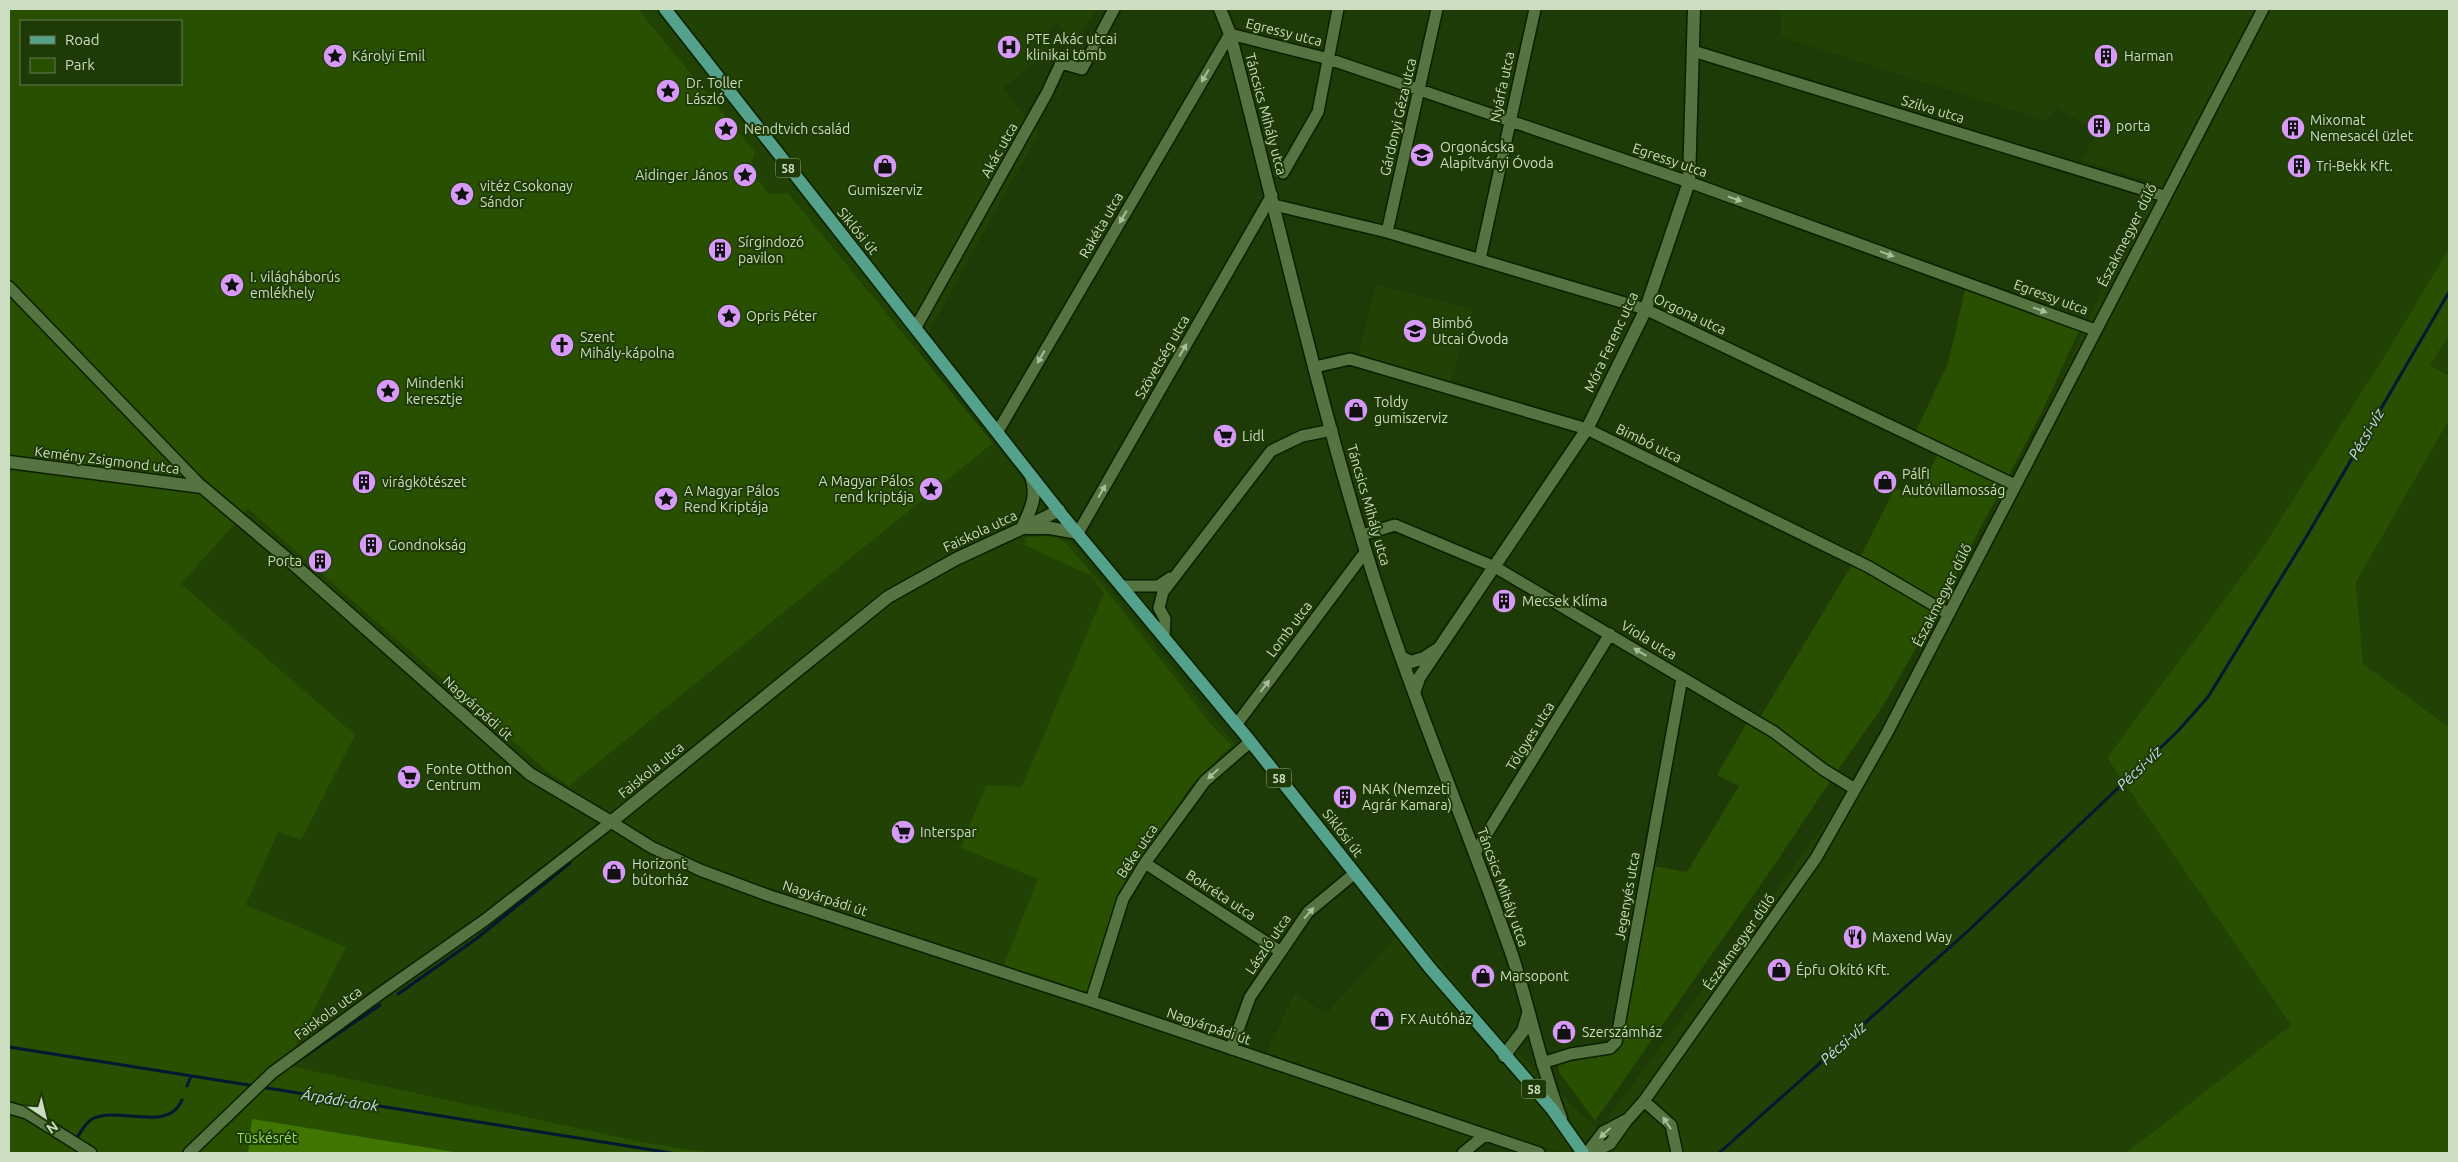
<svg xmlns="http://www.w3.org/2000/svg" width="2458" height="1162" viewBox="0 0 2458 1162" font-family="Ubuntu,sans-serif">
	<rect width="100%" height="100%" fill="#1e3a06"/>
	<path fill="#224104" d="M638,9H1097L1075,43L1057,23L1045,33L1049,51L1003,88L1039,133L918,351L788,193L769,194L750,169L755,152Z
		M1781,9H2449V248L2384,357L2261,550L2107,758L2291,1025L2126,1153H1593L1599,1130L1567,1153L1489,1133L1466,1153H712L642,1142L286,1065L246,906L278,831L300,840L181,584L248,509L569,786L993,443L1239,749L1204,781L1122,899L1092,995L1265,1056L1295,993L1326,1014L1408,924L1497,1033L1599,1130L1855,783L2034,438L2151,182L2081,160L2097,131L2056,108L2047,121L1781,37Z
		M1376,285L1473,309L1450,382L1359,354Z
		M2449,335V376L2430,365Z
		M2449,420V727L2363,664L2356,582Z"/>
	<path fill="#295000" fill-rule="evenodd" d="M9,9H638L755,152L750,169L769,194L788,193L993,443L569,786L547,771L248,509L181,584L355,735L301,840L278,832L246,905L346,947L286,1065L642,1142L712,1153H461L252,1120L248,1153H9ZM21,21H181V84H21Z
		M2449,248V335L2430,365L2449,376V420L2356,582L2363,664L2449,727V1153H2126L2291,1025L2107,758L2261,550L2384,357Z
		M1966,286L2080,329L2040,416L2008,477L1916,431L1948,363Z
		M1938,453L2003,485L1940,605L1858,561L1895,488L1917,498Z
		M1047,536L1058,538L1065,542L1115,601L1214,728L1232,745L1193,783L1117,896L1087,993L1004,965L1038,879L961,848L986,785L1022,787L1104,593L1092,576L1024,545L1027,537Z
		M1851,566L1870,572L1936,613L1881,709L1837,771L1759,719Z
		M1748,721L1831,780L1771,870L1595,1121L1559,1072L1558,1064L1617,1052L1622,1034L1654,866L1687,872L1739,786L1717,775Z"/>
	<path fill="#3f7500" d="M252,1119L461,1153H248Z"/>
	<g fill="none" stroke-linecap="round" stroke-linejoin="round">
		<path stroke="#031832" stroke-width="3" d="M398,994L476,939L570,863
			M9,1047L255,1086
			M299,1060L380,1005
			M187,1086L191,1076
			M261,1087L671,1153
			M45,1118L67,1132
			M76,1139C80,1134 85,1123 92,1119C117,1105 168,1134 182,1100
			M1719,1153L1968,931L2178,731L2208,697L2305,539L2449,292"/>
		<g stroke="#0b1f00" stroke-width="14">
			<path id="minor" d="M1693,51L2164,196
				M1283,173L1318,112L1338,9
				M1274,205L1387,232L1645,309L2015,485
				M1387,232L1437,9
				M1480,259L1535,9
				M9,287L202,487
				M916,327L1047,93L1061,63L1082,69L1114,9
				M1315,367L1350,359L1587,429L1869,567L1949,614
				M998,431L1230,34L1329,59L1689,182L2095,330
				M1078,533L1272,195
				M1362,535L1395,525L1495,567L1774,732L1824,770L1855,789
				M1122,586H1158L1170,578
				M1164,638L1165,619L1159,608L1163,592L1271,451L1302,436L1332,430
				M1236,725L1366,551
				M1475,853L1610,634
				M1145,863L1281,952
				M1091,1001L1123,899L1145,863L1205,781L1250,742
				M1231,1049L1250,997L1308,912L1355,873
				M1542,1063L1571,1054L1610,1048L1616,1042L1682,678
				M1644,1101L1671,1125L1677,1153
				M9,1108L27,1113L91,1153
				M189,1153L272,1073L381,993L485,920L611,822L651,847L700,870L767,895L1091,1001L1539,1153
				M1463,1153L1485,1135
				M1587,1153L1603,1132L1628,1119L1644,1101L1816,858L1887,733L2263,9
				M1591,1153L1610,1144L1627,1120"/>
		</g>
		<g stroke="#0b1f00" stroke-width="15">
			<path id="tertiary" d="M1220,9L1230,34C1275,207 1314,382 1366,552C1408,689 1465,820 1512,955C1530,1009 1540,1065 1561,1118
				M9,462L202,487L291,562L530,774L611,822L888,597L956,559L1044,518L1059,510
				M1022,528C1031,509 1038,496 1031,476
				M1027,528H1050L1078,533
				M1401,657L1411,662L1424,658L1436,650
				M1414,693L1419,678L1587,429L1645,311L1689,182L1694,9
				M1504,1056L1523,1031L1528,1014"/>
		</g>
		<g stroke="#0b1f00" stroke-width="15">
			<path id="primary" d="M665,9L1062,515L1246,736L1430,968L1552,1109L1583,1153"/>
		</g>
		<use href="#minor" stroke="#567441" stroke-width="11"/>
		<use href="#tertiary" stroke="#567441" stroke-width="12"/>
		<use href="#primary" stroke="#54a28c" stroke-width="12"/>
	</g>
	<defs><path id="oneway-solid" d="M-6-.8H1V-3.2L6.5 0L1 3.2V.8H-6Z" transform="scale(1.25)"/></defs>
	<g fill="#a9be9b">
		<use href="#oneway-solid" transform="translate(1205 76) rotate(120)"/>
		<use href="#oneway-solid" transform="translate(1735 199) rotate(20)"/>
		<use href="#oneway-solid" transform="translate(1123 217) rotate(120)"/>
		<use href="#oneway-solid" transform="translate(1887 254) rotate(20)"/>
		<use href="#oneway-solid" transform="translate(2040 310) rotate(20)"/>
		<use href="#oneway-solid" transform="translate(1183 350) rotate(-60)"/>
		<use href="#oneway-solid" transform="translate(1041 357) rotate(120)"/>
		<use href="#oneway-solid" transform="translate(1102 491) rotate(-60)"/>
		<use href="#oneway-solid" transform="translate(1640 652) rotate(-149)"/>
		<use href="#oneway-solid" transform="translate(1265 686) rotate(-53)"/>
		<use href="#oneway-solid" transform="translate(1213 774) rotate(137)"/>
		<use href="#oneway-solid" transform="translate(1309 913) rotate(-48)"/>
		<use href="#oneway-solid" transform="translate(1667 1123) rotate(-124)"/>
		<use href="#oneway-solid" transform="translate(1605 1133) rotate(137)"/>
	</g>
	<defs>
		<g id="hospital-disc" transform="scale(1.25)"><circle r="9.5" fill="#d89af8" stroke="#1e3a06"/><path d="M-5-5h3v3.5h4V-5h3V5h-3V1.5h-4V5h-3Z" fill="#111"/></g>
		<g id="sight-disc" transform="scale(1.25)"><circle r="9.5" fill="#d89af8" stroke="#1e3a06"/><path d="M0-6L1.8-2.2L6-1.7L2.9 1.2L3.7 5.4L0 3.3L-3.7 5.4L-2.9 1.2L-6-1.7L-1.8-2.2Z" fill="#111"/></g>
		<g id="building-disc" transform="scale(1.25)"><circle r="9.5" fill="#d89af8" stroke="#1e3a06"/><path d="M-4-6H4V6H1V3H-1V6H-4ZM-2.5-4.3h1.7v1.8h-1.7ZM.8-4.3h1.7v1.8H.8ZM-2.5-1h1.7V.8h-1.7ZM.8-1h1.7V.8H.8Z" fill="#111"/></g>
		<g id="school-disc" transform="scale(1.25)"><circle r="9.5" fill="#d89af8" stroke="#1e3a06"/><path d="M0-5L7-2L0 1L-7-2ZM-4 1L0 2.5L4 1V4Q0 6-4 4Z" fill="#111"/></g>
		<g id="shop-disc" transform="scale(1.25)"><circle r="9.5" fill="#d89af8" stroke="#1e3a06"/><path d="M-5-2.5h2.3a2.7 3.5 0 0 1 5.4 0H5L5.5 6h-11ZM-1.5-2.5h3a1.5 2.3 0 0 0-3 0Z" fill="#111"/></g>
		<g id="church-disc" transform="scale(1.25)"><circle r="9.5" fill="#d89af8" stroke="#1e3a06"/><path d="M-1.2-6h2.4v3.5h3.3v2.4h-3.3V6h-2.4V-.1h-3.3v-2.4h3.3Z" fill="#111"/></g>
		<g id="supermarket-disc" transform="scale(1.25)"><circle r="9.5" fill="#d89af8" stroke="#1e3a06"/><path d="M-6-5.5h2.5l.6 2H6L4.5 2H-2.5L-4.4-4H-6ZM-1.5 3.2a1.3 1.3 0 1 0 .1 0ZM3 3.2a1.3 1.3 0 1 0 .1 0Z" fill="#111"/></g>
		<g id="restaurant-disc" transform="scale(1.25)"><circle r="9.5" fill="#d89af8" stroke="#1e3a06"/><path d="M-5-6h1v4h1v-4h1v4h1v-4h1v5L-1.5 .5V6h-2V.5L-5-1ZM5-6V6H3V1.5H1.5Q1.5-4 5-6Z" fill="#111"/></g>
	</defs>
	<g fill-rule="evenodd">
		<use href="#hospital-disc" x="1009" y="47"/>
		<use href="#sight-disc" x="335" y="56"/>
		<use href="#building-disc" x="2106" y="56"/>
		<use href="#sight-disc" x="668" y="91"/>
		<use href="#building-disc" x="2099" y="126"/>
		<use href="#building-disc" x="2293" y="128"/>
		<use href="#sight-disc" x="726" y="129"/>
		<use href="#school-disc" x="1422" y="155"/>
		<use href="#shop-disc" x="885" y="166"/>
		<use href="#building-disc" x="2299" y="166"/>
		<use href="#sight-disc" x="745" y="175"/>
		<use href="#sight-disc" x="462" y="194"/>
		<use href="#building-disc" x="720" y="250"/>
		<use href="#sight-disc" x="232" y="285"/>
		<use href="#sight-disc" x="729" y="316"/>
		<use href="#school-disc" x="1415" y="331"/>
		<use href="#church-disc" x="562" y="345"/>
		<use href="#sight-disc" x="388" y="391"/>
		<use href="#shop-disc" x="1356" y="410"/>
		<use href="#supermarket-disc" x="1225" y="436"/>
		<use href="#building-disc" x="364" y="482"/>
		<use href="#shop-disc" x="1885" y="482"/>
		<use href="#sight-disc" x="931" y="489"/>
		<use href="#sight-disc" x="666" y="499"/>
		<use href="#building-disc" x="371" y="545"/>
		<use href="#building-disc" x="320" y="561"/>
		<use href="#building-disc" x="1504" y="601"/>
		<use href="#supermarket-disc" x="409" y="777"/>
		<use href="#building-disc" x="1345" y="797"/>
		<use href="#supermarket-disc" x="903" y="832"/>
		<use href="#shop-disc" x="614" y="872"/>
		<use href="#restaurant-disc" x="1855" y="937"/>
		<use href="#shop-disc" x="1779" y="970"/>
		<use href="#shop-disc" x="1483" y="976"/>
		<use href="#shop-disc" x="1382" y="1019"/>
		<use href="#shop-disc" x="1564" y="1032"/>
	</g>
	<g text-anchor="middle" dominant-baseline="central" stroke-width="4" stroke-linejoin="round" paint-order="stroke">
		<g fill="#1e3a06" stroke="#98ac8a" stroke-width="1">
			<rect x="775.5" y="158.5" width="25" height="19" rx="4"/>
			<rect x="1266.5" y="768.5" width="25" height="19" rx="4"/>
			<rect x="1521.5" y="1079.5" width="25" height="19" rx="4"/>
		</g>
		<g font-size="12" font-weight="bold" fill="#ccddc2">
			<text x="788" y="168">58</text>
			<text x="1279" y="778">58</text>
			<text x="1534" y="1089">58</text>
		</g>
		<g font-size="14" fill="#ccddc2" stroke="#1e3a06">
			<text transform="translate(1284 32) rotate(14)">Egressy utca</text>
			<text transform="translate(1502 87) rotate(-78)">Nyárfa utca</text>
			<text transform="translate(1933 109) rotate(17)">Szilva utca</text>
			<text transform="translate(1266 114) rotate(75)">Táncsics Mihály utca</text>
			<text transform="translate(1398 117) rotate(-77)">Gárdonyi Géza utca</text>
			<text transform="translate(999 150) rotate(-61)">Akác utca</text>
			<text transform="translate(1670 160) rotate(19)">Egressy utca</text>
			<text transform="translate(1101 225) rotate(-60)">Rakéta utca</text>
			<text transform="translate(858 231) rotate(51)">Siklósi út</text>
			<text transform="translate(2127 235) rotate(-63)">Északmegyer dűlő</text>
			<text transform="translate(2051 297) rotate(20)">Egressy utca</text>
			<text transform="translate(1690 314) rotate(25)">Orgona utca</text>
			<text transform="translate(1611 342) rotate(-65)">Móra Ferenc utca</text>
			<text transform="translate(1162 357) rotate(-60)">Szövetség utca</text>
			<text transform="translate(1649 443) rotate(26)">Bimbó utca</text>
			<text transform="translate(107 460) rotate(7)">Kemény Zsigmond utca</text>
			<text transform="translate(1369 505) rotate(74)">Táncsics Mihály utca</text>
			<text transform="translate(980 531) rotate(-25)">Faiskola utca</text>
			<text transform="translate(1942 595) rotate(-63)">Északmegyer dűlő</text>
			<text transform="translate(1289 629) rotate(-53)">Lomb utca</text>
			<text transform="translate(1649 640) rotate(31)">Viola utca</text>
			<text transform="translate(478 708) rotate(42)">Nagyárpádi út</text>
			<text transform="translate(1530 736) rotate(-58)">Tölgyes utca</text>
			<text transform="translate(651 770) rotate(-39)">Faiskola utca</text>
			<text transform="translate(1343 833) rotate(52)">Siklósi út</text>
			<text transform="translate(1137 851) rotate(-56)">Béke utca</text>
			<text transform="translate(1503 887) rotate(70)">Táncsics Mihály utca</text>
			<text transform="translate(1221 895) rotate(33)">Bokréta utca</text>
			<text transform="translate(1627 896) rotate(-80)">Jegenyés utca</text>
			<text transform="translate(825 898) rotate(18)">Nagyárpádi út</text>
			<text transform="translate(1739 942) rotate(-55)">Északmegyer dűlő</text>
			<text transform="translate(1268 944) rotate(-56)">László utca</text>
			<text transform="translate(328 1013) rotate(-36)">Faiskola utca</text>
			<text transform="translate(1209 1026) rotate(19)">Nagyárpádi út</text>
		</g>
		<g font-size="14" fill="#ccddc2" stroke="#1e3a06" text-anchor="start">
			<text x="1026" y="39">PTE Akác utcai<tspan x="1026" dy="16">klinikai tömb</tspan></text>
			<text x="352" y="56">Károlyi Emil</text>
			<text x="2124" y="56">Harman</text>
			<text x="686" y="83">Dr. Toller<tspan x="686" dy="16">László</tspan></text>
			<text x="2310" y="120">Mixomat<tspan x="2310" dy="16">Nemesacél üzlet</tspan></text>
			<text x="2116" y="126">porta</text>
			<text x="744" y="129">Nendtvich család</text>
			<text x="1440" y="147">Orgonácska<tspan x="1440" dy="16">Alapítványi Óvoda</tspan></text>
			<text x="2316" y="166">Tri-Bekk Kft.</text>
			<text x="728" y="175" text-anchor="end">Aidinger János</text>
			<text x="480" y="186">vitéz Csokonay<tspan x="480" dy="16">Sándor</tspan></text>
			<text x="885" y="190" text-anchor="middle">Gumiszerviz</text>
			<text x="738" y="242">Sírgindozó<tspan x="738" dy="16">pavilon</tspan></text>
			<text x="250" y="277">I. világháborús<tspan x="250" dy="16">emlékhely</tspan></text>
			<text x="746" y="316">Opris Péter</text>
			<text x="1432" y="323">Bimbó<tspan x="1432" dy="16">Utcai Óvoda</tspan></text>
			<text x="580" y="337">Szent<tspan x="580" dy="16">Mihály-kápolna</tspan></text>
			<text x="406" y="383">Mindenki<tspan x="406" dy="16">keresztje</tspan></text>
			<text x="1374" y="402">Toldy<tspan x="1374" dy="16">gumiszerviz</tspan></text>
			<text x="1242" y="436">Lidl</text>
			<text x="1902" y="474">Pálfi<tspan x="1902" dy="16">Autóvillamosság</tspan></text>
			<text x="914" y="481" text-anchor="end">A Magyar Pálos<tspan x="914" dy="16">rend kriptája</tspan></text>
			<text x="382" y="482">virágkötészet</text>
			<text x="684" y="491">A Magyar Pálos<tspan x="684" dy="16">Rend Kriptája</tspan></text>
			<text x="388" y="545">Gondnokság</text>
			<text x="302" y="561" text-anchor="end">Porta</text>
			<text x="1522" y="601">Mecsek Klíma</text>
			<text x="426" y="769">Fonte Otthon<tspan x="426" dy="16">Centrum</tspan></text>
			<text x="1362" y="789">NAK (Nemzeti<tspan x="1362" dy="16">Agrár Kamara)</tspan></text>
			<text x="920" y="832">Interspar</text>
			<text x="632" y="864">Horizont<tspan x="632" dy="16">bútorház</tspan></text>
			<text x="1872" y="937">Maxend Way</text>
			<text x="1796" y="970">Épfu Okító Kft.</text>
			<text x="1500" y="976">Marsopont</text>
			<text x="1400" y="1019">FX Autóház</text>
			<text x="1582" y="1032">Szerszámház</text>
		</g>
		<g font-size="14" fill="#96df61" stroke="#1e3a06">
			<text x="267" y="1138">Tüskésrét</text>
		</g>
		<g font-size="15" font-style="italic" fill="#ccdef3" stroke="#1e3a06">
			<text transform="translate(2366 434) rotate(-60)">Pécsi-víz</text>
			<text transform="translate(2139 768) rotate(-44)">Pécsi-víz</text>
			<text transform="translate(1843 1043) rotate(-42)">Pécsi-víz</text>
			<text transform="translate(340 1100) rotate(9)">Árpádi-árok</text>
		</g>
	</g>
	<rect width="2458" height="1162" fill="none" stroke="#ccddc2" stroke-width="20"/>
	<rect x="20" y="20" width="162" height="65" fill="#1e3a06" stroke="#647b51"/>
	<rect x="30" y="36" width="25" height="8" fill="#54a28c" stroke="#647b51"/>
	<text x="65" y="45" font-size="15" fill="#ccddc2">Road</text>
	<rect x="30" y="58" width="25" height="15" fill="#295000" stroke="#647b51"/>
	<text x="65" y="70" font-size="15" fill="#ccddc2">Park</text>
	<g transform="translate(45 1117) rotate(145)" stroke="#1e3a06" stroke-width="4" paint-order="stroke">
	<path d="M0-4L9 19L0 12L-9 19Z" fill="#ccddc2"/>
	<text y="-8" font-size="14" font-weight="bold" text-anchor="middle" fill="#ccddc2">N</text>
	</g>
</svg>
